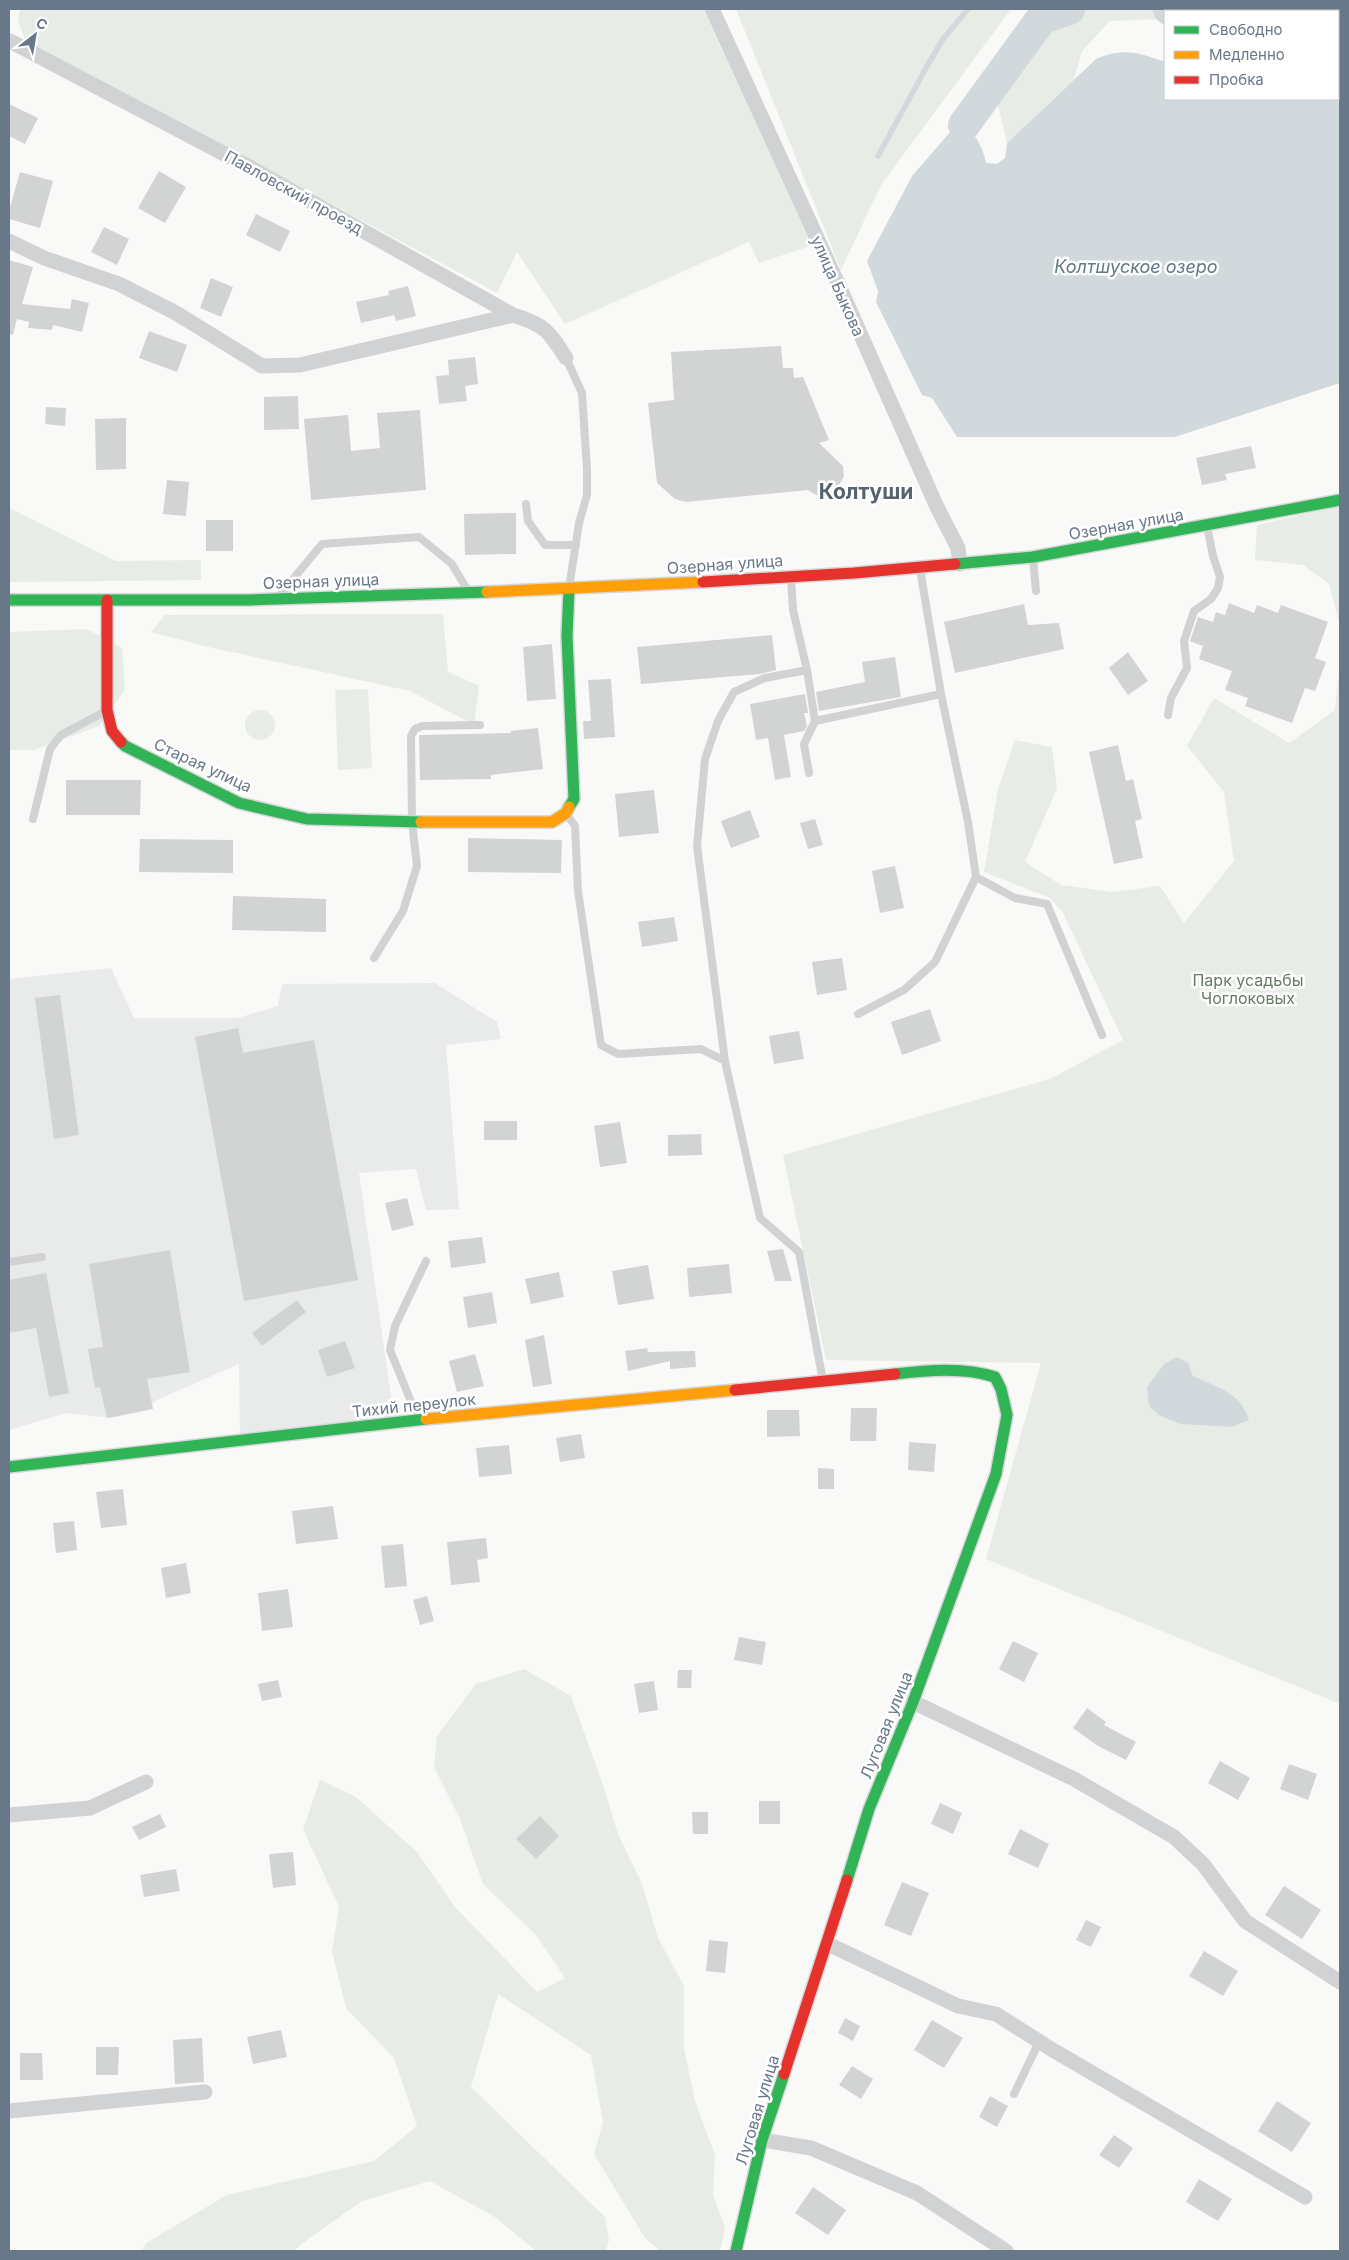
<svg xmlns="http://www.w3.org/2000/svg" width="1349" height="2260" viewBox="0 0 1349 2260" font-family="Inter,sans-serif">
	<rect width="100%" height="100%" fill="#f9f9f8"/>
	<path fill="#e9ebea" d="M111,968L134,1018H238L278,1006L282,984L435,983L497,1022L501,1039L446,1045L459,1209L426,1210L416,1169L359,1173L394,1417L240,1441L239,1364L157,1400L139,1412L111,1418L66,1413L9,1430V979Z"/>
	<path fill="#e8ece6" d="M20,9H703L813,245L759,263L749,242L565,324L517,252L497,293L25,40L18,20Z
		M736,9H1011L881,185L841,270Z
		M1061,9H1171L1170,11H1165L1164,19L1110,21L1082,51L1074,79L1007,143L996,96Z
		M1340,506V626L1329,584L1303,565L1255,560L1257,525Z
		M9,508L116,561L201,560V580L9,582Z
		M443,614L448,672L479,686L474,725L410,691L204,646L151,632L165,615Z
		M87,629L122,648L125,690L99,726L34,750H9V632Z
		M1340,661V1704L986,1559L1041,1363L826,1360L783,1155L1050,1079L1123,1040L1063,913L1050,898L984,872L998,789L1015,740L1052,747L1057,788L1025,862L1061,885L1112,892L1160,886L1184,923L1234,861L1224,792L1187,746L1214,698L1289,743L1335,710Z
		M368,689L372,768L338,770L335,690Z
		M245 725a15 15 0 1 1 30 0a15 15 0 1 1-30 0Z
		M524,1669L571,1696L602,1782L618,1834L642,1884L658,1938L684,1986V2048L695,2101L715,2155L713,2194L725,2228L720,2251H660L645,2238L594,2154L603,2122L591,2055L498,1994L471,2087L605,2217L609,2240L606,2251H536L495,2217L430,2181L362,2201L300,2245L294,2251H142L146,2243L227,2195L374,2161L417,2126L394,2058L346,2008L332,1952L339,1907L303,1829L320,1780L356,1797L417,1852L455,1907L537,1992L565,1978L536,1935L483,1884L460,1819L434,1767L437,1736L476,1684Z"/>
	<path fill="#d2d9dd" d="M1340,16V383L1175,437H957L932,398L922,395L876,302L878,291L867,261L912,176L958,123C973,127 984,149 986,163L997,164L1005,158L1007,143L1096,59C1123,47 1140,53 1165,62V99H1338V21Z
		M1177,1357L1188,1363L1193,1376C1217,1387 1241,1393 1249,1420L1232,1427L1181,1424L1160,1416L1149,1406L1147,1387L1164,1364Z"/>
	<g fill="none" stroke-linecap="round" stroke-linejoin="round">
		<path stroke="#d2d9dd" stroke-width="5.5" d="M878,156L926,68L943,39L968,9"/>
		<path stroke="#d2d9dd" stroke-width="32" d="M1169,9L1177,11
			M964,125L1042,18L1069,9"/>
	</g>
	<path fill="#d2d4d4" d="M9,104L38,118L25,144L9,136Z
		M159,171L186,187L165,223L138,208Z
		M20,172L53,181L40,228L9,219V211Z
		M256,214L290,231L280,252L246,235Z
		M104,227L129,239L117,265L91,252Z
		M9,260L33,267L22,304L70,309L72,299L89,303L82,332L53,325L52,330L28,328L29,322L17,319L13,335L9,334Z
		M211,278L233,287L221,317L200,308Z
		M408,286L416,316L396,321L394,315L361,323L356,302L389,295L388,291Z
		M149,331L187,345L177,372L139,358Z
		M781,346L783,368H793L794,378L803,377L829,440L819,443L843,466L844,477L836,489L829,495L818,496L808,490L686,502L675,499L657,483L648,403L674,400L671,352Z
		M475,357L478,384L465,386L467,401L439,404L436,376L449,375L448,360Z
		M298,396L299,429L264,430V397Z
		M46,407L66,408L65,426L45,424Z
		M420,410L426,490L311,500L304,419L348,415L351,451L380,448L377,413Z
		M126,418V469L96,470L95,419Z
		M1251,446L1256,468L1225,474L1227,480L1202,485L1196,458Z
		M167,480L189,482L186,516L163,514Z
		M516,513V554L465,555L464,514Z
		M206,520H233V551H206Z
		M1229,603L1254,613L1257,605L1278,613L1281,605L1328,622L1315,658L1326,662L1315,691L1305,688L1292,723L1245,706L1248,698L1225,690L1232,671L1199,659L1203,646L1190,641L1198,617L1213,622L1216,612L1225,615Z
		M1024,604L1028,625L1059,623L1064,649L955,673L944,622Z
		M772,635L776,670L760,674L641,684L637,647Z
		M552,644L556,699L527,701L523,647Z
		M1128,652L1148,681L1128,695L1109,668Z
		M895,657L901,697L819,711L816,692L865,682L862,662Z
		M611,679L615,737L584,739L583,721H591L588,680Z
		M805,694L808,713H804L807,726L804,731L784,735L791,777L775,780L768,738L756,740L750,704Z
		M538,728L543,769L491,775V779L420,780L419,735L511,733V731Z
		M1118,745L1126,781L1133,779L1142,819L1135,821L1143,858L1114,864L1089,752Z
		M66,780H141L140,815H66Z
		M654,790L659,833L619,837L615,794Z
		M750,810L760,837L731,848L721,821Z
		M815,819L823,845L808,849L800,823Z
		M468,838L562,840L561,873L468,872Z
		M140,839L233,840V873L139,872Z
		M895,866L904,908L880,913L872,871Z
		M233,896L326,899V932L232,930Z
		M674,917L678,941L642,947L638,922Z
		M842,958L847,990L817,995L812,962Z
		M60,995L79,1135L54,1139L35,998Z
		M930,1009L941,1041L902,1055L891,1022Z
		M238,1028L243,1053L314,1040L358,1280L244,1301L195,1037Z
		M799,1031L804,1059L774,1064L769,1036Z
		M484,1121H517V1140H484Z
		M620,1122L627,1163L600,1167L594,1126Z
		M701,1134L702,1155L668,1156V1135Z
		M407,1198L414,1225L392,1231L385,1203Z
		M482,1237L486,1263L451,1268L448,1241Z
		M783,1249L792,1281H775L767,1251Z
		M170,1250L190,1372L147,1379L153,1409L107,1418L100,1387L95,1388L88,1349L103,1347L89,1264Z
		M729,1264L732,1293L689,1297L687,1268Z
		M648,1265L654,1299L618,1305L612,1271Z
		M559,1272L564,1297L531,1304L525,1279Z
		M46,1273L69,1393L49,1397L36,1328L9,1333V1280Z
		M492,1292L497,1323L468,1328L463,1297Z
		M297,1300L306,1312L262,1346L252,1333Z
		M544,1335L552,1384L533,1387L525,1340Z
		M345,1341L355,1368L327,1377L318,1350Z
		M647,1348L648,1352L695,1351L696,1367L670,1369V1361L628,1371L625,1351Z
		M475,1354L484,1386L457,1392L449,1361Z
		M851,1408H877L876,1441H850Z
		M767,1410H799L800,1436L767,1437Z
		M581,1434L585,1458L560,1462L556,1438Z
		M909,1442L936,1444L934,1472L908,1470Z
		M509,1445L512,1474L479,1477L476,1448Z
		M818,1468L834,1469V1489H818Z
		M123,1489L127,1525L101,1528L96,1492Z
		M333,1506L338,1539L296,1544L292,1511Z
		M74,1521L77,1550L56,1553L53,1523Z
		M486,1538L488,1558L477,1560L480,1582L451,1585L447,1542Z
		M403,1544L407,1586L385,1588L381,1546Z
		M186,1563L191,1593L166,1598L161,1568Z
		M288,1589L293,1627L262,1631L258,1593Z
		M427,1596L434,1621L420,1625L413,1600Z
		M739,1637L766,1642L762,1665L734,1660Z
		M1013,1641L1038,1653L1024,1682L999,1669Z
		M678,1670H692L691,1688H677Z
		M278,1680L282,1697L262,1701L258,1684Z
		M654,1681L658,1710L639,1713L634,1684Z
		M1087,1708L1106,1722L1104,1725L1136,1742L1126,1760L1098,1746L1073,1728Z
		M1220,1761L1250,1778L1238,1800L1208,1783Z
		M1289,1764L1317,1774L1308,1800L1280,1789Z
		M759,1801H780V1824H759Z
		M940,1803L962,1813L953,1834L931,1824Z
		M692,1812H708V1834H693Z
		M160,1814L166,1827L139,1840L132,1827Z
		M540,1816L559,1836L536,1859L516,1839Z
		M1020,1829L1049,1844L1038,1868L1008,1854Z
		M293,1852L296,1885L273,1888L269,1854Z
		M176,1869L180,1891L144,1897L140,1875Z
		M902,1882L929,1893L911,1936L884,1925Z
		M1284,1886L1321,1910L1302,1939L1265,1915Z
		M1086,1920L1101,1927L1091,1947L1076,1940Z
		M709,1940L728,1942L725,1973L706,1971Z
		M1204,1951L1238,1971L1223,1996L1189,1976Z
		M845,2018L860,2026L853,2041L838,2033Z
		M932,2020L963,2038L944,2068L914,2050Z
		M281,2030L287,2057L253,2064L247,2037Z
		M202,2038L204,2082L175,2084L173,2040Z
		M96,2047H119L118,2075H96Z
		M20,2053H42L43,2080H20Z
		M852,2066L873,2079L861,2099L839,2085Z
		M990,2096L1008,2106L997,2127L979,2117Z
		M1277,2101L1311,2123L1292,2152L1258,2131Z
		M1114,2135L1133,2148L1119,2168L1099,2155Z
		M1199,2179L1232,2199L1218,2221L1186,2202Z
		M813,2187L846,2210L828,2235L795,2213Z"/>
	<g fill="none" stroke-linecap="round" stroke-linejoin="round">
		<g stroke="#d6d7d8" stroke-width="14">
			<path id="fast" d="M955,564L1033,557L1340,500
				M569,589L567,636L574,799L569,807
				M9,600H248L487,592
				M121,742L125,746L239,803L307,819L421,822
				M9,1467L426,1419
				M847,1880L869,1809L913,1702L996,1474L1007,1415L1001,1389L995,1377C964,1367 928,1370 895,1374
				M736,2251L762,2140L784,2074"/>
		</g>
		<g stroke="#d6d7d8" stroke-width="14">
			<path id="slow" d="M487,592L703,582
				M421,822H552L566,813L569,807
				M426,1419L735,1390"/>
		</g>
		<g stroke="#d6d7d8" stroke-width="14">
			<path id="jam" d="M703,582L854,573L955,564
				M107,600V710L112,731L121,742
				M735,1390L895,1374
				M784,2074L847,1880"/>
		</g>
		<path stroke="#d1d2d3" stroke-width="8" d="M566,358L582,393L587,470V495L579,523L569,588
			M526,504L528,521L545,545H576
			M1033,559L1036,591
			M791,578L793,610L807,670L765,678L734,692L718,721L705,759L697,846L725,1061L760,1218L799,1252L823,1381
			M279,596L322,544L419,537L452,564L468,591
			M807,670L815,721L804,744L809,773
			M1168,715L1171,698L1187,668L1184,641L1194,611L1211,599L1218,588L1220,577L1213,556L1207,526
			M815,721L941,694
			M567,815L575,826L578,891L601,1045L618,1054L701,1049L725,1061
			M33,819L50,749L61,735L106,711
			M976,877L1015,898L1047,904L1102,1035
			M374,958L403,911L417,866L412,822L411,736L415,729L422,726L480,725
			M858,1014L904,990L935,962L976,877L968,822L941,694L920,569
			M9,1262L42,1257
			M418,1419L390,1350L395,1326L426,1261
			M1014,2094L1039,2042"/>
		<path stroke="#d1d2d3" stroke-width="15" d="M712,9L840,288L937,507L958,548L960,564
			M10,41L251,168L513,315C545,325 548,330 566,358
			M9,241L44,258L119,284L176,313L262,366L300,365L513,315
			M913,1702L1074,1779L1174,1837L1203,1864L1245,1921L1340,1982
			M9,1815L90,1808L146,1782
			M828,1944L958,2006L996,2014L1051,2049L1305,2197
			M9,2111L205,2092
			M762,2140L811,2148L917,2193L1006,2251"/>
		<use href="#fast" stroke="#30b455" stroke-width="11"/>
		<use href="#slow" stroke="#ff9f0a" stroke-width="11"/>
		<use href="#jam" stroke="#e5322d" stroke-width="11"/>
	</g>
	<g text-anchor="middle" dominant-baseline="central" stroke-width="5" stroke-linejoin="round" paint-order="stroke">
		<g font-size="16" fill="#687889" stroke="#fff">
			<text transform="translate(294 192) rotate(29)">Павловский проезд</text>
			<text transform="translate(838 286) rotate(66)">улица Быкова</text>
			<text transform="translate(1126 524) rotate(-10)">Озерная улица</text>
			<text transform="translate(725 564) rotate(-4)">Озерная улица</text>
			<text transform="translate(321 581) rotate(-2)">Озерная улица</text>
			<text transform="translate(203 765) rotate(25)">Старая улица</text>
			<text transform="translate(414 1405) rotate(-6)">Тихий переулок</text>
			<text transform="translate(886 1725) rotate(-68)">Луговая улица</text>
			<text transform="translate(757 2110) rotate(-73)">Луговая улица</text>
		</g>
		<g font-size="16" fill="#667a63" stroke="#fff">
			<text x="1248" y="980">Парк усадьбы<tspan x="1248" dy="18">Чоглоковых</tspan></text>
		</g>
		<g font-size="18" font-style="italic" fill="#637984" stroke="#fff">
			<text x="1136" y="266">Колтшуское озеро</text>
		</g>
		<g font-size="21" font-weight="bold" fill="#56626e" stroke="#fff">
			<text x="866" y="491">Колтуши</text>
		</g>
	</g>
	<rect width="1349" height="2260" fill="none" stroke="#687889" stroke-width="20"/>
	<rect x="1164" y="10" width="175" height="90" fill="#ffffff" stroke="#c3c9d0"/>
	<rect x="1174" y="26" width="25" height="8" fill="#30b455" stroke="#c3c9d0"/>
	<text x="1209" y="35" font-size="15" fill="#687889">Свободно</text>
	<rect x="1174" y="51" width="25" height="8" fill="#ff9f0a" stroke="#c3c9d0"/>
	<text x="1209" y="60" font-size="15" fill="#687889">Медленно</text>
	<rect x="1174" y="76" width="25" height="8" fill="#e5322d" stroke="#c3c9d0"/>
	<text x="1209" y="85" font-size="15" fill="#687889">Пробка</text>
	<g transform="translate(35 35) rotate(31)" stroke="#ffffff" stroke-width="4" paint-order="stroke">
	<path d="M0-4L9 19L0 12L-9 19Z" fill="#687889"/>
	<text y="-8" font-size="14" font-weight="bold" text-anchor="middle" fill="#687889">С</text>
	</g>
</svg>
